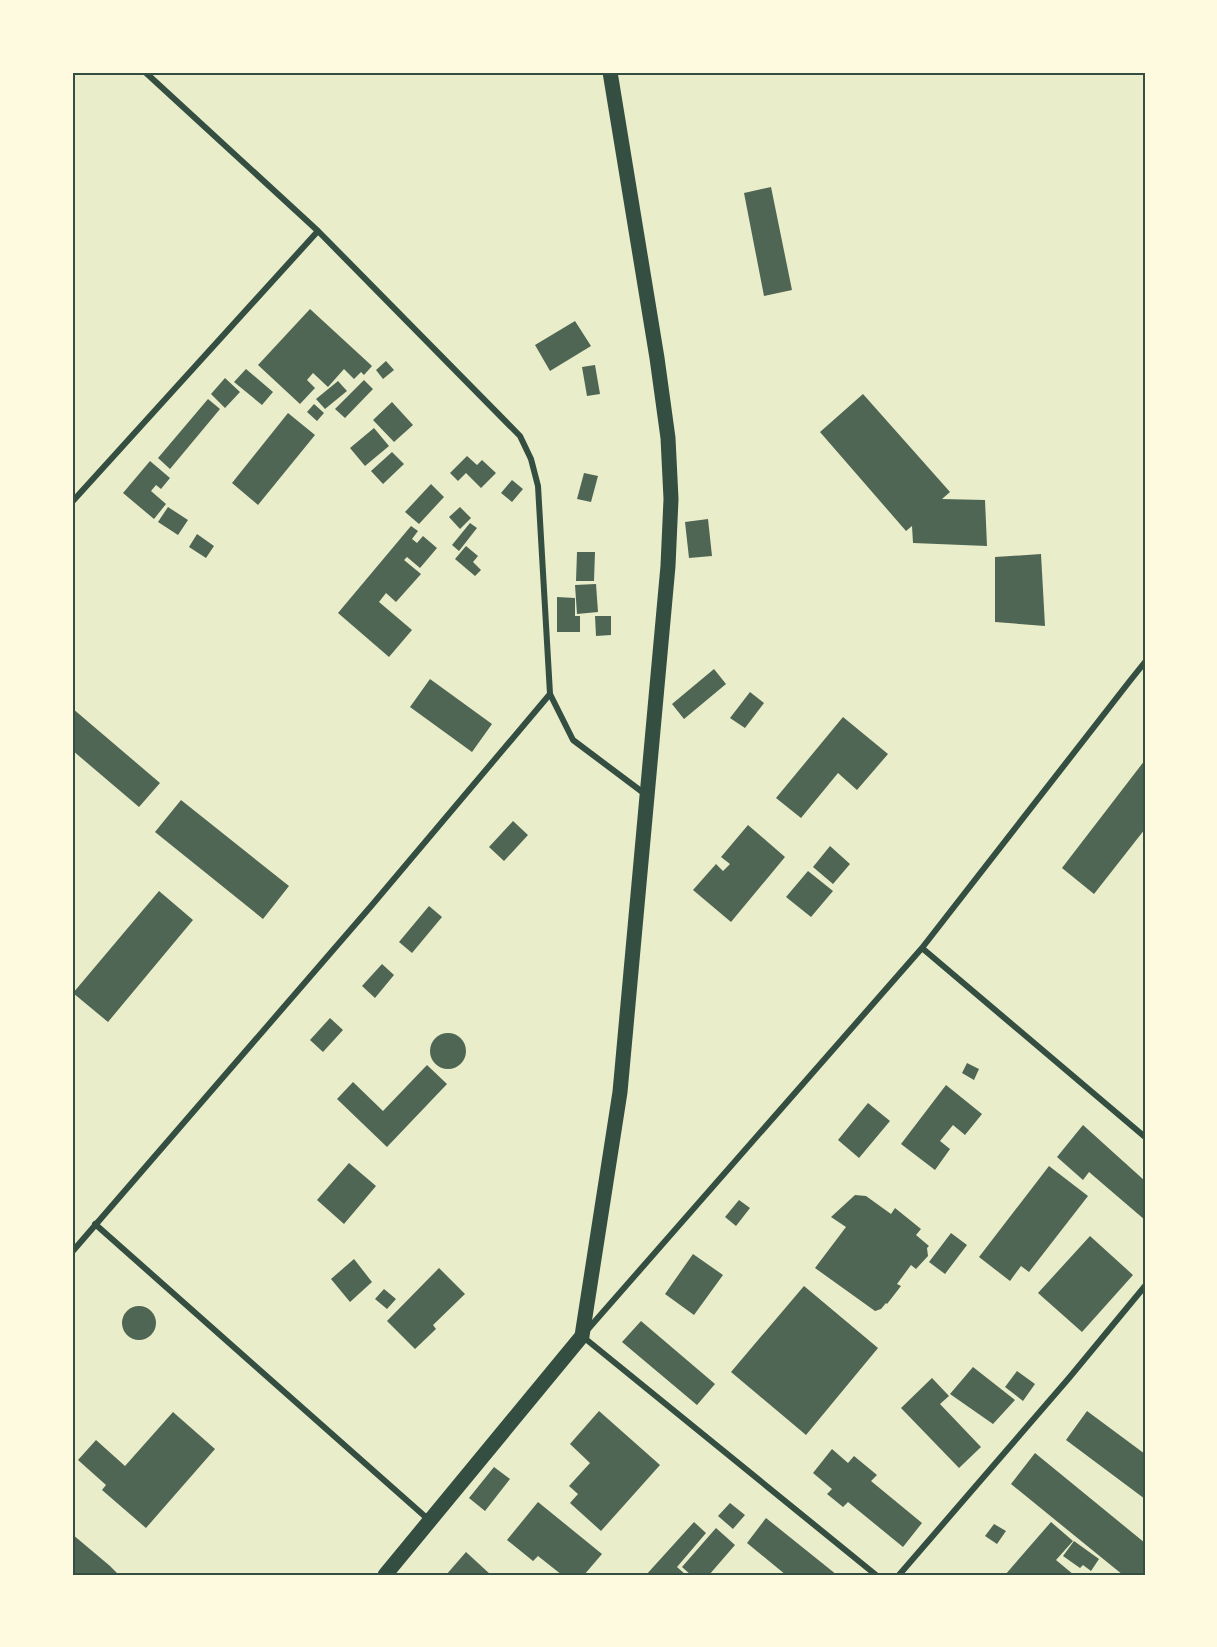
<svg xmlns="http://www.w3.org/2000/svg" width="1217" height="1647" viewBox="0 0 1217 1647" font-family="'Asap Condensed',sans-serif">
	<rect width="100%" height="100%" fill="#e9edc9"/>
	<path fill="#4f6655" d="M771,187L792,290L764,296L744,193Z
		M310,309L372,366L364,375L361,372L354,379L344,369L328,387L313,373L307,380L315,388L300,404L258,365Z
		M575,321L591,346L550,371L535,345Z
		M386,361L394,370L383,379L376,370Z
		M595,365L600,394L587,396L582,367Z
		M246,369L273,392L262,405L234,382Z
		M225,378L240,392L225,408L211,394Z
		M364,380L373,389L345,418L335,409Z
		M338,381L347,391L325,409L316,399Z
		M863,394L950,492L942,499L985,500L987,546L913,543L912,526L906,531L820,432Z
		M208,399L220,409L170,469L158,458Z
		M392,402L413,425L394,442L373,420Z
		M314,404L324,413L317,421L307,412Z
		M288,413L315,435L258,505L232,483Z
		M374,428L389,446L365,466L350,448Z
		M392,452L404,464L383,484L371,471Z
		M467,456L477,465L482,460L496,473L481,488L466,473L458,481L450,473Z
		M150,461L170,478L161,489L156,485L151,491L166,504L154,519L123,493Z
		M584,473L598,476L591,502L577,499Z
		M512,480L523,489L512,502L501,493Z
		M431,484L444,497L419,524L405,512Z
		M168,507L188,520L178,535L158,522Z
		M460,507L471,518L460,529L449,517Z
		M708,519L712,556L689,558L685,522Z
		M470,523L477,528L459,551L452,545Z
		M411,526L418,531L412,539L417,543L423,536L437,548L420,568L407,557L404,560L421,574L396,602L386,593L379,602L412,630L389,657L338,613Z
		M197,534L214,546L206,558L189,547Z
		M466,546L478,556L473,562L481,570L475,576L455,559Z
		M577,552H595L594,581H576Z
		M1041,554L1045,626L995,622V557Z
		M596,584L598,612L577,614L575,585Z
		M557,597L575,598V616H580V632H557Z
		M595,616H611V635L596,636Z
		M714,669L726,684L684,719L672,704Z
		M430,679L492,724L472,752L410,707Z
		M750,692L764,703L745,728L730,718Z
		M72,708L160,783L139,807L72,750Z
		M843,717L888,754L857,790L838,773L801,818L776,798Z
		M1145,760V829L1094,894L1062,868Z
		M181,800L289,886L263,919L155,832Z
		M513,821L528,835L504,861L489,847Z
		M748,825L785,857L731,922L693,890L716,864L723,871L730,864L721,857Z
		M830,846L850,864L833,884L813,867Z
		M808,871L833,891L811,917L786,897Z
		M159,891L193,920L108,1022L73,993Z
		M429,906L442,917L412,953L399,942Z
		M382,964L394,975L375,998L362,986Z
		M330,1018L343,1030L323,1052L310,1040Z
		M430 1051a18 18 0 1 1 36 0a18 18 0 1 1-36 0Z
		M967,1063L979,1069L974,1080L962,1073Z
		M427,1065L447,1084L387,1147L337,1099L353,1082L383,1111Z
		M946,1085L982,1114L965,1135L953,1125L940,1141L950,1149L935,1170L901,1144Z
		M868,1103L890,1121L859,1158L838,1140Z
		M1083,1125L1145,1181V1220L1089,1172L1083,1180L1057,1157Z
		M349,1163L376,1186L344,1224L317,1200Z
		M1049,1166L1088,1196L1029,1272L1021,1266L1010,1281L979,1257Z
		M855,1195L866,1196L891,1214L895,1208L921,1229L916,1235L929,1246L927,1248L928,1256L916,1269L911,1265L897,1284L901,1286L887,1304L886,1303L881,1309L875,1311L815,1268L846,1227L831,1217Z
		M739,1200L750,1208L736,1226L725,1217Z
		M951,1233L967,1245L945,1274L929,1262Z
		M1090,1236L1133,1275L1082,1332L1038,1293Z
		M693,1254L723,1275L694,1315L665,1294Z
		M354,1259L372,1282L350,1302L331,1279Z
		M439,1268L465,1294L433,1325L436,1329L415,1349L387,1321Z
		M804,1286L878,1348L806,1435L731,1372Z
		M384,1289L396,1299L387,1309L375,1299Z
		M122 1323a17 17 0 1 1 34 0a17 17 0 1 1-34 0Z
		M641,1321L715,1384L697,1405L622,1342Z
		M973,1367L1015,1400L993,1424L950,1394Z
		M1017,1371L1035,1384L1023,1401L1005,1387Z
		M932,1378L949,1396L940,1404L981,1447L959,1468L901,1408Z
		M599,1411L660,1465L601,1531L570,1503L578,1494L569,1486L590,1463L570,1444Z
		M1087,1411L1145,1454V1499L1066,1440Z
		M173,1412L215,1449L146,1528L102,1490L106,1485L78,1460L96,1440L125,1466Z
		M832,1449L848,1463L854,1456L877,1475L871,1481L922,1523L903,1547L848,1502L843,1507L827,1494L832,1489L813,1473Z
		M1035,1453L1145,1543V1575H1123L1011,1484Z
		M494,1467L510,1479L485,1511L469,1498Z
		M538,1502L602,1554L584,1575H562L538,1556L533,1561L507,1540Z
		M730,1503L745,1515L733,1529L718,1516Z
		M766,1518L837,1575H786L747,1543Z
		M694,1522L706,1533L677,1567L686,1575H646Z
		M1051,1522L1073,1541L1056,1560L1074,1575H1005Z
		M994,1524L1006,1531L997,1544L985,1536Z
		M716,1528L735,1545L709,1575H691L682,1567Z
		M72,1534L110,1566L119,1575H72Z
		M1074,1541L1099,1559L1091,1571L1083,1565L1080,1568L1063,1556Z
		M466,1552L491,1575H446Z"/>
	<g fill="none" stroke-linecap="round" stroke-linejoin="round">
		<path stroke="#344e41" stroke-width="6" d="M145,72L318,231L520,436L531,459L538,486L550,694L573,740L645,794
			M72,502L318,231
			M922,948L1145,1137
			M95,1224L429,1520
			M72,1252L372,905L550,694
			M876,1575L582,1336L922,948L1129,682L1145,662
			M899,1575L1069,1378L1145,1286"/>
		<path stroke="#344e41" stroke-width="15" d="M385,1575L582,1336L620,1092L668,566L671,499L668,438L657,358L610,72"/>
	</g>
	<rect width="1217" height="1647" fill="none" stroke="#fefae0" stroke-width="147"/>
	<rect x="74" y="74" width="1070" height="1500" fill="none" stroke="#344e41" stroke-width="2"/>
</svg>
